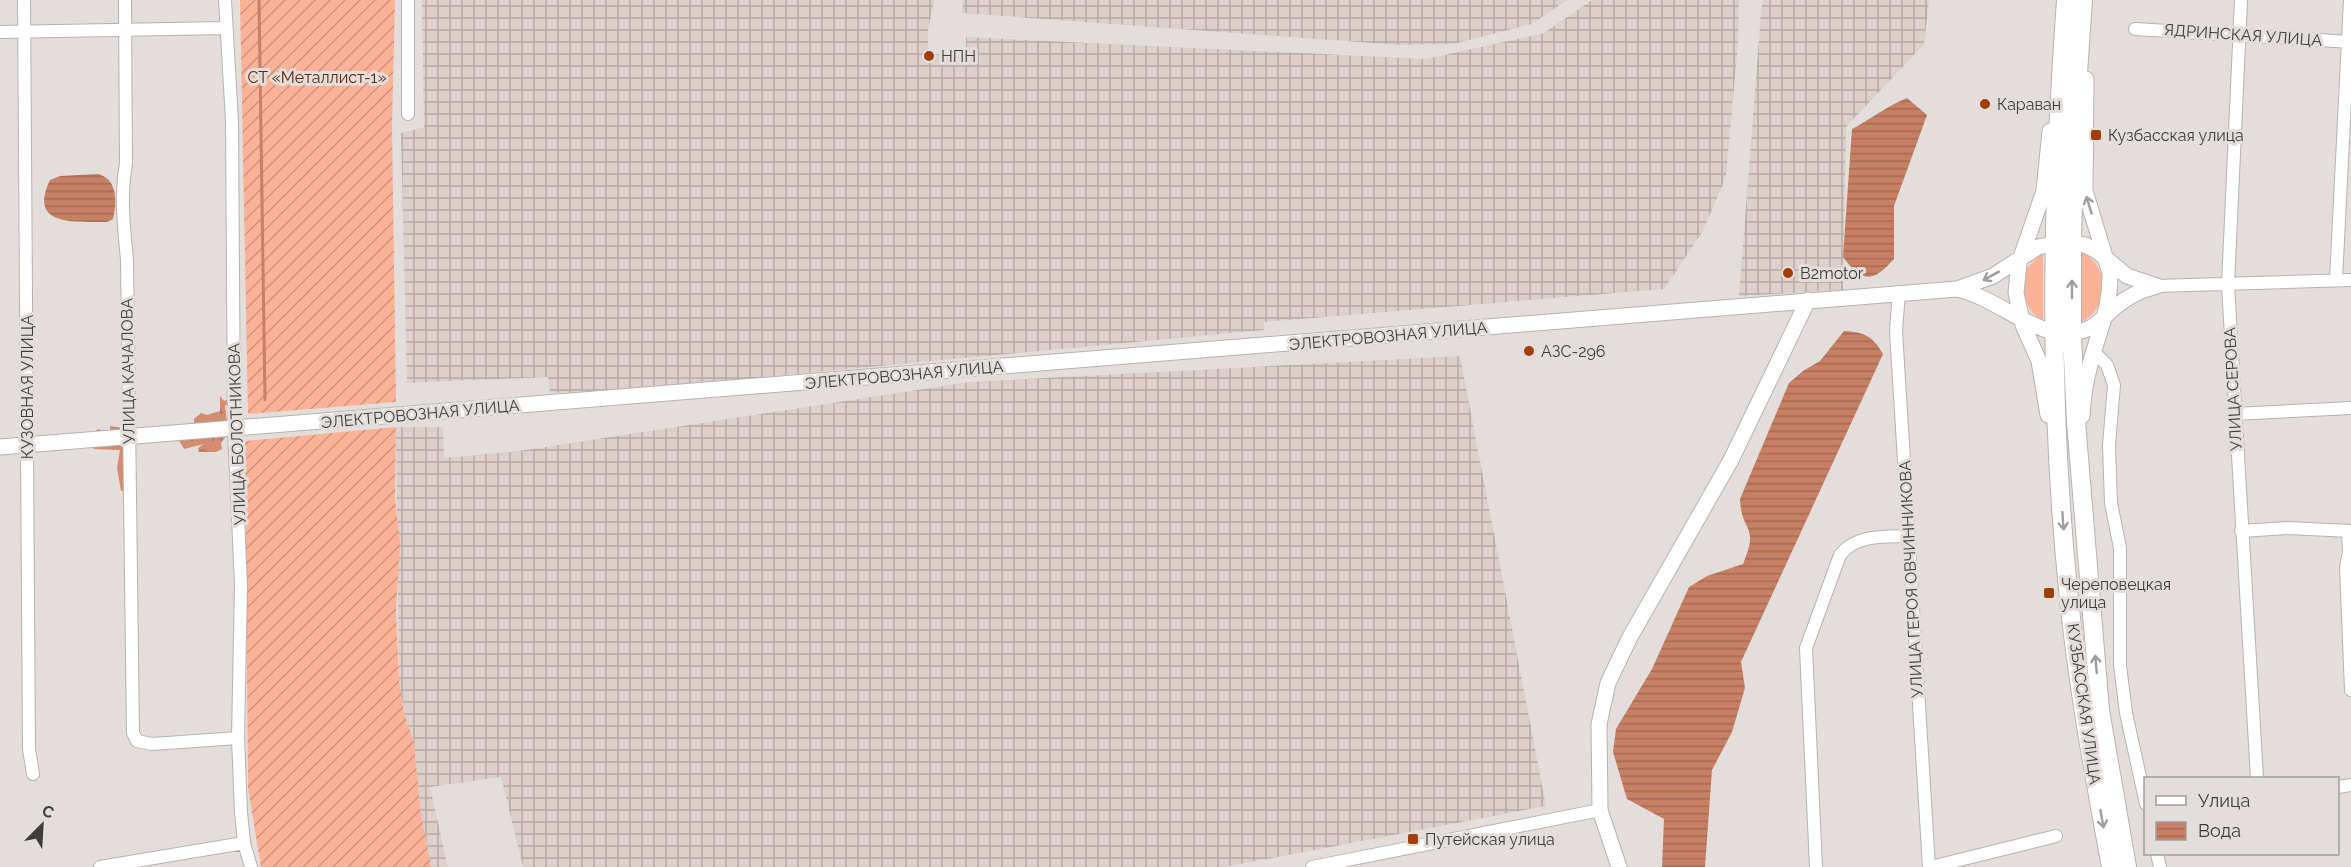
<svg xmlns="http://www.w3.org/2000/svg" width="2351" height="867" viewBox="0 0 2351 867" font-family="Raleway,sans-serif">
	<defs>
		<pattern id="industrial-grid" width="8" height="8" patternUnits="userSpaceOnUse" patternTransform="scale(1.5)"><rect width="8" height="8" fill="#ddd0cb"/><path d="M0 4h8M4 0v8" fill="none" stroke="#b5aaa6"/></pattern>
		<pattern id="forest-crowns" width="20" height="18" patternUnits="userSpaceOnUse" patternTransform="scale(1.5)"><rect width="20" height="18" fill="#d58b6f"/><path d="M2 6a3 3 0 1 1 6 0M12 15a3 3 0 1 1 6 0" fill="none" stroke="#ae735c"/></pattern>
		<pattern id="garden-furrows" width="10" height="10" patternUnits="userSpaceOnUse" patternTransform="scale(1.5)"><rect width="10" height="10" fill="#fbb296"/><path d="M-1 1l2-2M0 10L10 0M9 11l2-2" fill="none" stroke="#cd927c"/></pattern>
		<pattern id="water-rules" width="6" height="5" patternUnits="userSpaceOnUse" patternTransform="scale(1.5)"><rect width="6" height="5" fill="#c88064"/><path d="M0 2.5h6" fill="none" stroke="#a46a54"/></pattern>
	</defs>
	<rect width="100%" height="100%" fill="#e3dedc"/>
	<path fill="url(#industrial-grid)" d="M422,0H934L928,31V54H966V37L1426,59L1544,33L1592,0H1739L1738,44L1726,177L1703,231L1664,289L1264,322V330L624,390L550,393L548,377L407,383L401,133L424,127Z
		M963,0H1567L1532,24L1453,44L1400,45L962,13Z
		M1762,0H1929L1924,44L1846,127L1843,290L1739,296Z
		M1460,356L1546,806L1225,867H523L501,777L430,787L448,867H431L421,814L414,743L404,713L399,681L396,427H443L444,458L519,451L969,382Z"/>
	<path fill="#fbb296" d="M2078,250C2111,263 2111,308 2080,323Z
		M2043,252V322C2022,307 2023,292 2026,269Z"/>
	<path fill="url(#forest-crowns)" d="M220,396L224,401L232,397L231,406L225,405L228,433L221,443L222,449L216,452H199L198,448L204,444L184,449L177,437L194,425V419L201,413L207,415L220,411Z
		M110,426L123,428L122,432L126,441L123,448L131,453L124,491H121L117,468L120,450L94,449L88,442L89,434L99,429L106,436L110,433Z"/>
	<path fill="url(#garden-furrows)" d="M240,0H395L392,125L396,402L248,414Z
		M396,427L395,499L400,543L396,611L399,681L404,713L414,743L421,814L431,867H261L248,788L245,441Z"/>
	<path fill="url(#water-rules)" d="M1907,98L1927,115L1894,206V259C1873,282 1863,284 1843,257L1852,129C1871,119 1887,106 1907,98Z
		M98,174C118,179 117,203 113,219L107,222C77,221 27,228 50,180L60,176Z
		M1844,331C1864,332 1873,336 1883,354L1741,662L1745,688L1732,732L1712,770L1705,867H1662L1664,819L1627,799L1613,752L1616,729L1652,669L1689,587L1707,576L1743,564C1760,524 1741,533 1740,499L1789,383L1803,371L1820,361Z"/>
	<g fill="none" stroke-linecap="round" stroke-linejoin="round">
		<path stroke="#c88064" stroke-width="3" d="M259,0L265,400"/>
		<g stroke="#b7b2b0" stroke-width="14">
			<path id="minor" d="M24,0L29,749L33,774
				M125,0L126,164C120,196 124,227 127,260L133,733L137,741L152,744L238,738
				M225,0L232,121L234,429L241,585L238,738L241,812L244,843L251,867
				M2241,0L2228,285L2257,778
				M2135,29L2351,42
				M0,32L226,28
				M408,114V0
				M2336,280L2350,0
				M2157,286L2351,280
				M1899,292L1896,331L1929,867
				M2094,352L2107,365L2114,385L2109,445L2111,503L2120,548V665L2126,713L2146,804
				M2234,414L2351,408
				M2241,531L2288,528L2351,531
				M2348,531L2349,552L2346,567L2351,690
				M2338,787L2351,785
				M2157,854L2160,867
				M100,867L244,843
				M1312,867L1600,810
				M1816,867L1806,648L1840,555C1856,534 1885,537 1909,536
				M1931,867L2056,836"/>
		</g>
		<g stroke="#b7b2b0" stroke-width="17">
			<path id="tertiary" d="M1957,289C2006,300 2043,349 2090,328C2100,323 2107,314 2115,307C2128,296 2141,290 2157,286
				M2048,415L2039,361L2023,325L2016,293L2019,263L2044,191L2050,131
				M2082,416C2083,400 2085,384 2089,369C2097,334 2111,310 2110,273L2085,191L2086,79
				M0,447L1957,289L1993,276L2038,247L2062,242L2085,245L2097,251L2127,276L2157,286
				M1619,867L1600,810L1599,724L1608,683L1630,637L1731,460L1808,300"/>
		</g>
		<g stroke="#b7b2b0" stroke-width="20">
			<path id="primary" d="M2066,0C2052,196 2048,393 2068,589C2077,683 2094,775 2111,867
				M2083,0L2075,117L2072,242V335L2076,422L2100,710L2127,867"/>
		</g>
		<use href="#minor" stroke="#fff" stroke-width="12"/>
		<use href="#tertiary" stroke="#fff" stroke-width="15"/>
		<use href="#primary" stroke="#fff" stroke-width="18"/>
	</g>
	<defs><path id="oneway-shaft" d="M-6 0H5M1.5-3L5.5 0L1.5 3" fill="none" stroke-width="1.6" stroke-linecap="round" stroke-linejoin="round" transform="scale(1.5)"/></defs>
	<g stroke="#9f9e9e">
		<use href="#oneway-shaft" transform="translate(2089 205) rotate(-107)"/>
		<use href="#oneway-shaft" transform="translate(1991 276) rotate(151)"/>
		<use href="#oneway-shaft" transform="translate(2072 289) rotate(-90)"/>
		<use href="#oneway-shaft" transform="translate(2063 521) rotate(86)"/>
		<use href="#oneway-shaft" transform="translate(2096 664) rotate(-95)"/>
		<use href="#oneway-shaft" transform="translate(2102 819) rotate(80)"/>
	</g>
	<g fill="#a23e0d" stroke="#e3dedc" stroke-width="2">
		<circle cx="929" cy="56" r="6"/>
		<circle cx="1985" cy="104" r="6"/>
		<rect x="2090" y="129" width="12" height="12" rx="3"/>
		<circle cx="1788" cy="273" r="6"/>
		<circle cx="1529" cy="351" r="6"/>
		<rect x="2043" y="587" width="12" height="12" rx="3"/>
		<rect x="1407" y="833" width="12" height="12" rx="3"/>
	</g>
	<g text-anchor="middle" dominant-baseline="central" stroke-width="6" stroke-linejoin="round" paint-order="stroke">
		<g font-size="16" fill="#3f3c3c" stroke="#e3dedc">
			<text transform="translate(2243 35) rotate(4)">ЯДРИНСКАЯ УЛИЦА</text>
			<text transform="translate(1388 336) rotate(-5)">ЭЛЕКТРОВОЗНАЯ УЛИЦА</text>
			<text transform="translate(128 371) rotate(-91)">УЛИЦА КАЧАЛОВА</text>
			<text transform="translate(904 375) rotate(-5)">ЭЛЕКТРОВОЗНАЯ УЛИЦА</text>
			<text transform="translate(27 387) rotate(-90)">КУЗОВНАЯ УЛИЦА</text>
			<text transform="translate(2233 389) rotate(-93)">УЛИЦА СЕРОВА</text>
			<text transform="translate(420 414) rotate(-5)">ЭЛЕКТРОВОЗНАЯ УЛИЦА</text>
			<text transform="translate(237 434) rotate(-92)">УЛИЦА БОЛОТНИКОВА</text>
			<text transform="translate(1911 579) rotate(-93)">УЛИЦА ГЕРОЯ ОВЧИННИКОВА</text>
			<text transform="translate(2084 704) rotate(82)">КУЗБАССКАЯ УЛИЦА</text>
		</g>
		<g font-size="16" fill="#3f3c3c" stroke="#e3dedc" text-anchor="start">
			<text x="941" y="56">НПН</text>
			<text x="1997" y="104">Караван</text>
			<text x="2108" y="135">Кузбасская улица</text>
			<text x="1800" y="273">B2motor</text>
			<text x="1541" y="351">АЗС-296</text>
			<text x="2061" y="584">Череповецкая<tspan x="2061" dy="18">улица</tspan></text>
			<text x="1425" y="839">Путейская улица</text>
		</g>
		<g font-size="16" fill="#662506" stroke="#e3dedc">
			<text x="317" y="77">СТ «Металлист-1»</text>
		</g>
	</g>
	<rect x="2144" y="777" width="195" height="78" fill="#e3dedc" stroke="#a19d9c" stroke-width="1.5"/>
	<rect x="2156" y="796" width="30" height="9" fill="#ffffff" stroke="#a19d9c" stroke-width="1.5"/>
	<text x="2198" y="807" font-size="18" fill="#3f3c3c">Улица</text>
	<rect x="2156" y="822" width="30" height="18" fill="url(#water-rules)" stroke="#a19d9c" stroke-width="1.5"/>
	<text x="2198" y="837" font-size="18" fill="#3f3c3c">Вода</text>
	<g transform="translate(42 825) rotate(24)" stroke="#e3dedc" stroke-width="4.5" paint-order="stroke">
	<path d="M0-4.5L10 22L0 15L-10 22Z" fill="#3f3c3c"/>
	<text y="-9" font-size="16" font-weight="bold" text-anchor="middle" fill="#3f3c3c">С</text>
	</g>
</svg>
